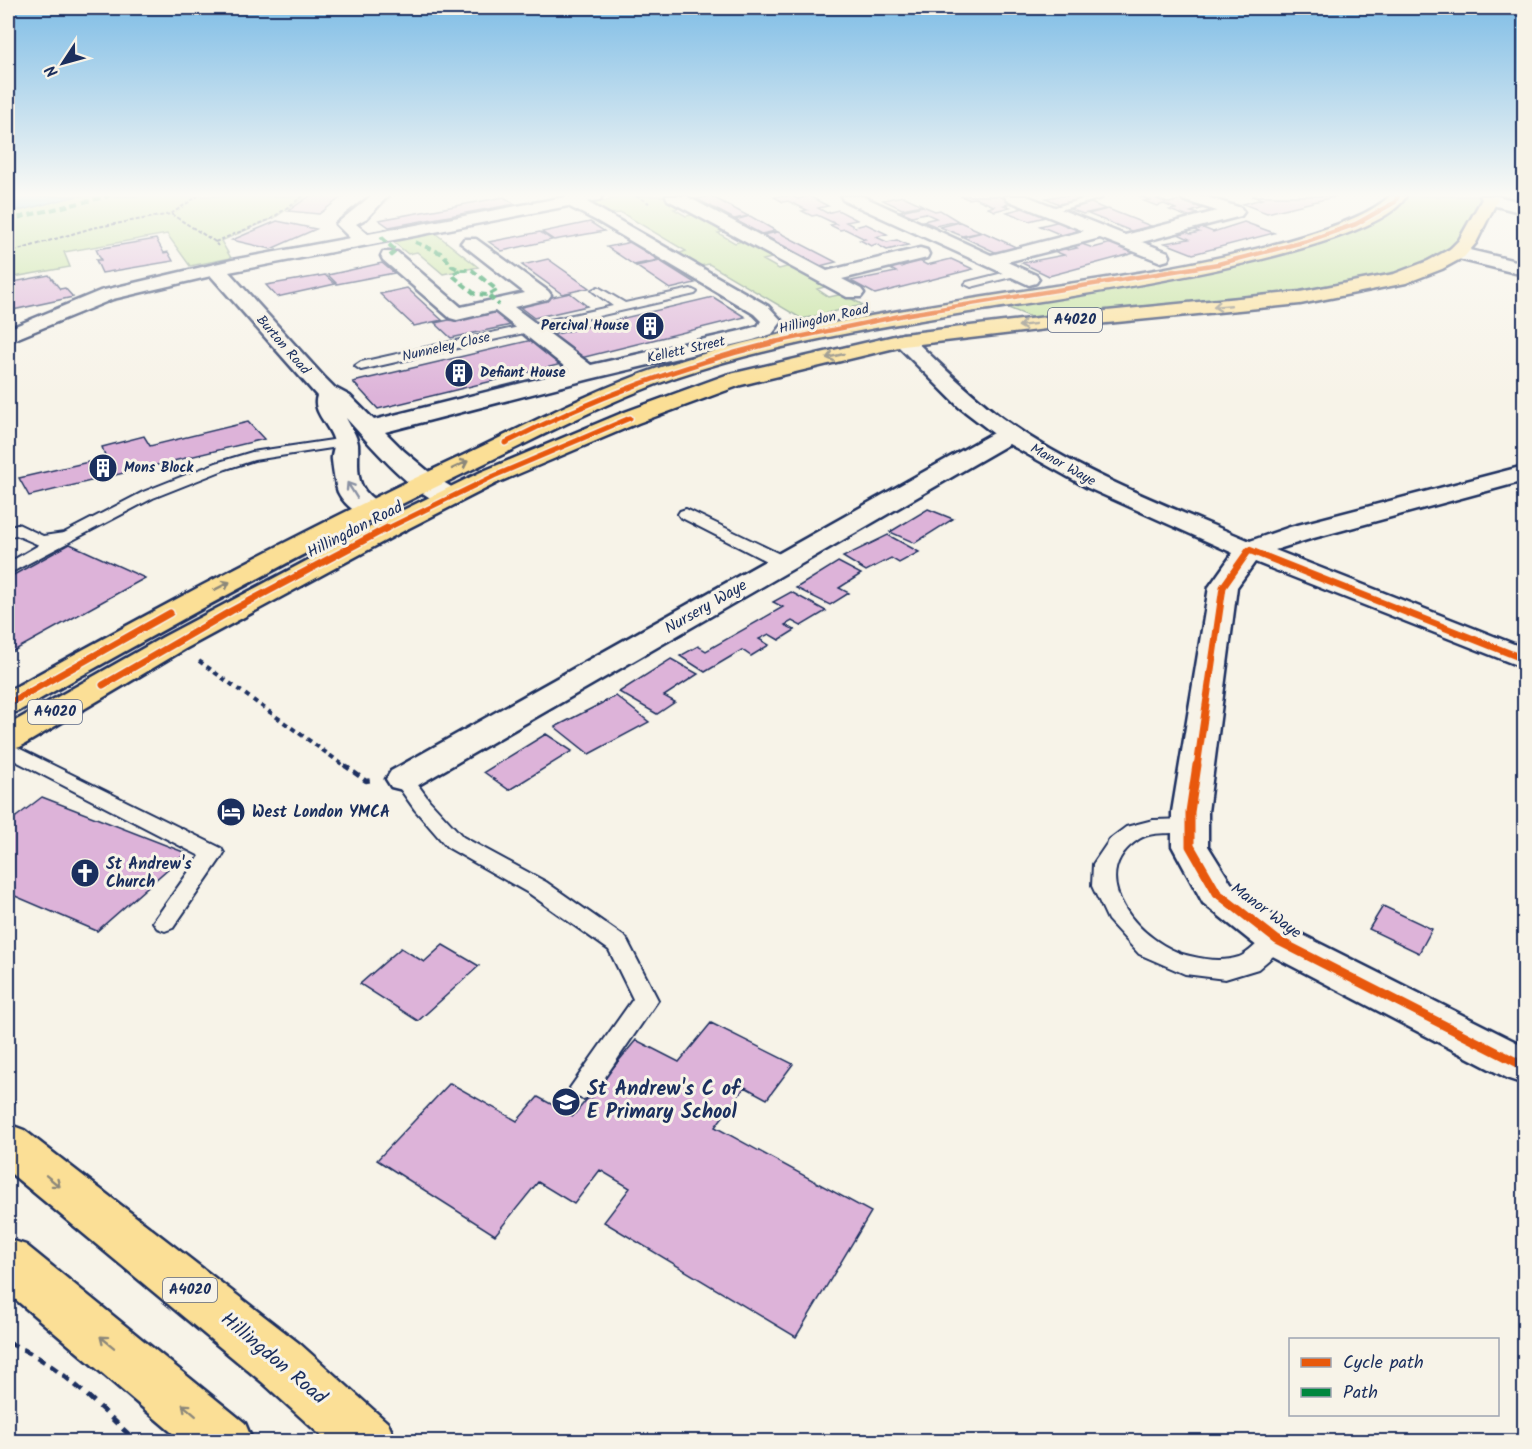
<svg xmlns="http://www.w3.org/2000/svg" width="1532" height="1449" viewBox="0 0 1532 1449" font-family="Kalam,sans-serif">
	<rect width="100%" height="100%" fill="#f7f3e8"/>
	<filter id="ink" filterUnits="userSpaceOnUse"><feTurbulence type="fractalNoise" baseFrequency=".0167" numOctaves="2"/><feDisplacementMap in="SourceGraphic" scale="12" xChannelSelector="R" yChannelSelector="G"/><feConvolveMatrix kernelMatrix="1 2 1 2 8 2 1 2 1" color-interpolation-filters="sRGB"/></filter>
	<g filter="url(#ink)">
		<path fill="#c0e099" stroke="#6e887c" stroke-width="1.5" d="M8,196H306L274,218L221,241L231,258L190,266L167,234L64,252L70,267L8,278Z
			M624,196H664L685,206L674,209L686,216L697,214L729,230L718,233L735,243L745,240L776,257L763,260L779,269L790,266L828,286L817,289L829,297L843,294L863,305L802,319L709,264L695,267L675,255L686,251L622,213L607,214L589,205Z
			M1398,196H1488L1490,199L1467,243L1435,265L1300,298L1046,323L991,301L1268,253L1395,203Z
			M435,233L478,267L443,274L417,252L408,254L392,241Z"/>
		<path fill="#81cae2" stroke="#588cad" stroke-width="1.5" d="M24,196H77L22,210H8V200Z"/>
		<path fill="#ddb3d9" stroke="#1b2f5e" stroke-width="1.5" d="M310,196H343L319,214L288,211Z
			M711,196L748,216L734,219L697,199Z
			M778,196H792L798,199L809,196L828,206L818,208L827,213L838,210L857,220L846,222L855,227L866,224L887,234L876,237L887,242L897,240L908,245L887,250L876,244L871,246L860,240L865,239L845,229L840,230L830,225L836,224L817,215L812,216L802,211L807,210L788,201L783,202L774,197L779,196Z
			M903,196L922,205L902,209L883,200Z
			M960,196H998L1015,202L1004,205L1010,207L995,211L988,208L994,206L975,198L968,199Z
			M1058,196H1072L1081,199L1059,204L1046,198Z
			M1139,196H1167L1157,199L1168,203L1181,200L1204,208L1191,212L1199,214L1188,217L1170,210L1176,209L1164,204L1157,206L1144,201L1150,200Z
			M1252,196H1338L1267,213L1243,204L1262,199Z
			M504,197L515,204L389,227L379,220Z
			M1091,203L1105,209L1083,214L1070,209Z
			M923,206L935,211L940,210L958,221L935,226L923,221L936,218L925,213L912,216L900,211Z
			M1027,207L1049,216L1029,221L1007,212Z
			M1108,209L1151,226L1131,231L1088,214Z
			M750,216L776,231L761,234L735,220Z
			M277,221L316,229L271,249L232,240Z
			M1060,221L1084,231L1064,236L1040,226Z
			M590,222L604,231L554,240L542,232Z
			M960,222L982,232L962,236L940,227Z
			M1244,222L1274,233L1193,254L1165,243L1189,239L1178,234L1186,232L1191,234L1199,232L1194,230L1203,228L1213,232Z
			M540,232L552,240L502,251L489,242Z
			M778,232L836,262L820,266L763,235Z
			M983,232L1018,248L997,253L963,237Z
			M156,239L164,253L168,252L173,261L102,273L96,260H101L96,249Z
			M631,242L658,260L634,265L607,247Z
			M1115,242L1138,252L1049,276L1022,263L1064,255L1054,251L1063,248L1068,250L1077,248L1073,246L1082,244L1093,248Z
			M548,259L589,288L562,294L522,265Z
			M951,259L973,269L875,294L851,281L896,272L887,267L897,265L901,267L918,260L927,265Z
			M660,261L695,283L670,289L636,266Z
			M382,263L394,273L337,284L328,275Z
			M49,275L60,289L65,288L73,297L8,311V283Z
			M325,275L335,284L277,297L266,285Z
			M407,288L442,320L414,326L380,294Z
			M570,293L587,306L534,318L517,305Z
			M713,297L745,317L581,358L552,335Z
			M494,310L511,325L451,338L435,323Z
			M532,340L562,364L378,409L353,382Z
			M248,422L264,439L29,496L19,478L106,458L102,447L144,436L150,446Z
			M928,509L953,519L915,543L890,532Z
			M888,535L919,552L899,563L891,558L866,571L843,557Z
			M70,544L145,578L8,654V578Z
			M838,562L861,574L839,588L849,593L830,605L796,588Z
			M791,592L826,611L801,626L792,621L785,625L795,630L779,640L769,634L759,639L769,645L751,656L742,650L705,672L680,656L698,646L706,651L783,607L773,602Z
			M671,659L698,674L664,696L675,702L657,714L619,692Z
			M616,696L649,722L589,754L555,727Z
			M546,734L572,751L509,790L484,772Z
			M42,797L186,853L97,931L8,893V823Z
			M1383,906L1432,929L1419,953L1369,929Z
			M443,945L479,966L418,1021L360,984L401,948L424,962Z
			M711,1023L793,1064L767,1099L745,1087L715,1127L871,1212L796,1337L604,1222L630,1188L600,1170L574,1204L538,1182L495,1235L377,1160L450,1083L517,1121L538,1097L573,1116L636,1040L679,1062Z"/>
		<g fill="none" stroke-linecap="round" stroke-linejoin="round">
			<g stroke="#1b2f5e" stroke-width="4">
				<path id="service" d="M1095,196L1102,198L1049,213L1044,210Z
					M1015,270L1019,271V275L971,287L965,284L967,282Z
					M598,287L625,303L691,289L697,292L695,294L361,370L355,366L361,362L613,306L594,292L592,290Z
					M346,438L351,439L353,442L351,445L254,460L226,469L153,498L8,574V563L39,545L16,535L8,537V527L18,524L43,536L64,533L143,492L216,463L252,452Z
					M686,509L790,559L792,563L790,567H778L680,517L678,514L680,511Z
					M8,743L221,848L224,853L221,858L173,928L165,931L157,928L153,922L200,856L8,757Z
					M403,772L410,774L429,800L463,837L546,882L626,938L658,1000L592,1096L583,1099L574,1096L570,1088L633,999L609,950L530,894L447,847L415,810L393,779L396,774Z
					M1190,819L1198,821L1201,826L1198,831C1179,836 1156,829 1139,839C1080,877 1143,946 1190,956C1206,960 1224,962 1239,957C1257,950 1264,927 1285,934L1289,940L1285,946L1258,969L1225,979L1185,974L1139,954L1108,920L1092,886L1093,864L1110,839L1126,827L1153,820Z"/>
			</g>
			<g stroke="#1b2f5e" stroke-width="5">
				<path id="minor" d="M371,196H388L367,218L356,224L368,234L570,196H602L600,200L587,202L768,306L782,321L772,334L753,340L590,379L385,432L404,451L435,477L458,491L462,497L458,503C452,504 447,505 440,503C405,487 371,445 346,418C350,426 357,436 358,444C359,458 355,478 365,491C377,507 401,509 411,523L407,529C387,534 347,512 338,492C335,484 333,469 332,460C331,454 335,448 334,442C331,426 311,412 317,396L211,276L113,299L8,342V329L100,291L232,260L350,238L336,224ZM568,206L597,221L754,314L761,321L758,326L740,331L591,365L514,307L548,299L551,295L548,291L476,239H464L461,243L525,293L461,307L397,252H383L381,256L383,260L450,318L457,320L495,311L570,371L374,420L350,396L335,388L324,377L229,272Z
					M666,196H686L827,271L920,248L927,250L929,254L927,258L842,279L861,289L864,293L861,297H847L668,200Z
					M841,196H862L991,255L1084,231L1007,200L1005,196H1027L1125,235L1217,211L1183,200L1181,196H1204L1241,208L1244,212L1241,216L1142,242L1168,252L1170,256L1168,260L1161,262L1100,238L1007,262L1036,275L1039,279L1036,283L1029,285L843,200Z
					M1484,196H1497L1524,203V213L1484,203L1482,199Z
					M1457,247L1524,263V275L1450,257L1448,253L1450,249Z
					M903,334L910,336C940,364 969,393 1002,418C1076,472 1166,505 1250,541L1290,527L1524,466V481L1310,539L1275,550L1524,648V668L1255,562L1237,587L1208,812V846L1231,883L1291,929L1524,1046V1084L1509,1079L1263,951L1203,903L1172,846V812L1209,587L1233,553L1088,488L1009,444L415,787L403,790L391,787L386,779L391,771L993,433L959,407L892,340L896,336Z"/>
			</g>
			<g stroke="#1b2f5e" stroke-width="5">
				<path id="primary" d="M1390,196H1406C1376,256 1043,300 969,312C871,328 770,345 676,377C607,401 542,436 477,467C321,542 170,625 19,711L8,714V691C157,608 309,527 464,455C529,424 593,390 661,367C788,325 923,307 1055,286C1140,273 1227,260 1310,234C1337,225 1369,215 1390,196Z
					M1480,196H1496L1498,199L1476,243L1464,257L1442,269L1406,283L1300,304L1046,329L903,346L741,385L638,423L499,482L407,529L185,649L20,747L8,750V725L163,637L389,517L481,472L622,413L726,375L903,334L1046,317L1300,292L1394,274L1428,261L1450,249L1459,240L1482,199Z
					M8,1124L24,1130L300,1344L388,1423L396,1442H328L262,1382L8,1171Z
					M8,1239L26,1245L245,1423L253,1442H183L8,1293Z"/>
			</g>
			<path stroke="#1b2f5e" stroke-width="2" stroke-dasharray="4 2" stroke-linecap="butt" d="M636,196L649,203
				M171,214L198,196
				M215,242L271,219L303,196
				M8,253L92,228L171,214L214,241L218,246"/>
			<path stroke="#1b2f5e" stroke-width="4" stroke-dasharray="5 4.5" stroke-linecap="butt" d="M199,661L346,767"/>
			<path stroke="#1b2f5e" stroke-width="4.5" stroke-dasharray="7 5" stroke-linecap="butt" d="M344,765L366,781L372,780"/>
			<path stroke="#1b2f5e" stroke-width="5" stroke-dasharray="9 7" stroke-linecap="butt" d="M8,1098L18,1107
				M8,1343C58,1361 98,1407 137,1442"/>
			<use href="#service" fill="#f7f3e8" fill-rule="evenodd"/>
			<use href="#minor" fill="#f7f3e8" fill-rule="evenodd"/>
			<use href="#primary" fill="#fbdf96" fill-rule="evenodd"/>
			<path stroke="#00873e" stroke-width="4" stroke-dasharray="7 4" stroke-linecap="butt" d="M8,220L109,196
				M381,237L396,251L390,256
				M415,242L443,254L452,266L460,270H472L497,290L488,295L499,305
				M460,270L452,275L475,294L488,295"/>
			<g stroke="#f7f3e8" stroke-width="7">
				<path id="cycleway-far3" d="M770,343L909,314L1218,264L1307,241L1356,224L1395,202L1398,196"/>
			</g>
			<g stroke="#f7f3e8" stroke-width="8">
				<path id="cycleway-far2" d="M505,443C592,399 681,365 776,342
					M384,530L494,476L630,418"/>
			</g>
			<g stroke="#f7f3e8" stroke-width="10">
				<path id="cycleway-far1" d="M103,685L231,611L387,528
					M8,704L170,613
					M1197,767L1223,587L1249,550L1524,659"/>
			</g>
			<g stroke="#f7f3e8" stroke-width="13">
				<path id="cycleway" d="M1197,765L1190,812V846L1217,893L1277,940L1524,1066"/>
			</g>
			<use href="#cycleway-far3" stroke="#e8590c" stroke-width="4.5"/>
			<use href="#cycleway-far2" stroke="#e8590c" stroke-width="5"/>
			<use href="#cycleway-far1" stroke="#e8590c" stroke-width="7"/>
			<use href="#cycleway" stroke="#e8590c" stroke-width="9"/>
		</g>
		<defs><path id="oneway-shaft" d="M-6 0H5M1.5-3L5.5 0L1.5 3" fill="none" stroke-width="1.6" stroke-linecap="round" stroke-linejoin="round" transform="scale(1.5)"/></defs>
		<g stroke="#8b877a">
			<use href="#oneway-shaft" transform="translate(1222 306) rotate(175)"/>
			<use href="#oneway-shaft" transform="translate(1027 325) rotate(173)"/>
			<use href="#oneway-shaft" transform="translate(835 356) rotate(167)"/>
			<use href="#oneway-shaft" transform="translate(460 465) rotate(-26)"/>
			<use href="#oneway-shaft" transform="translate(222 586) rotate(-27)"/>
			<use href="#oneway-shaft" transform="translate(53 1181) rotate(39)"/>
			<use href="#oneway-shaft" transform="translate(107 1342) rotate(-141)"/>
			<use href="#oneway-shaft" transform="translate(189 1410) rotate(-139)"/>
		</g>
		<use stroke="#8991a3" href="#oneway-shaft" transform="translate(352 490) rotate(-122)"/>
	</g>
	<linearGradient id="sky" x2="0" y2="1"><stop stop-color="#7fbde6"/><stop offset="0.49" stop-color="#fbfaf5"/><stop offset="1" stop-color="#fbfaf5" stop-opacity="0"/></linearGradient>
	<rect width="1532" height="398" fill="url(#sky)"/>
	<defs>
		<g id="building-disc" transform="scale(1.5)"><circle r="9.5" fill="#1b2f5e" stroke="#f7f3e8"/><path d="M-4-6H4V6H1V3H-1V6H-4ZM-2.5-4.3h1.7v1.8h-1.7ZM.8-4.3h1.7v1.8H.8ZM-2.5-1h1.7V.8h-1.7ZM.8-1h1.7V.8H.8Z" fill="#fff"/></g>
		<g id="hotel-disc" transform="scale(1.5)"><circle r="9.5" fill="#1b2f5e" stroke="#f7f3e8"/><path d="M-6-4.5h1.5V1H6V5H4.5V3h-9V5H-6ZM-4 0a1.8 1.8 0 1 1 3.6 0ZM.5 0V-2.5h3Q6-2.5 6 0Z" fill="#fff"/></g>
		<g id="church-disc" transform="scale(1.5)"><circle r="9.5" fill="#1b2f5e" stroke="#f7f3e8"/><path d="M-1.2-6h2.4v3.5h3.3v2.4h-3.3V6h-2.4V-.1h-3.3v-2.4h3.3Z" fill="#fff"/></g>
		<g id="school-disc" transform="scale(1.5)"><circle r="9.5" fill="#1b2f5e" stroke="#f7f3e8"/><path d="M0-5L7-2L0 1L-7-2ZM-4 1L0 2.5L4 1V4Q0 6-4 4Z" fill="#fff"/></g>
	</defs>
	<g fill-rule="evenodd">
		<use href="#building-disc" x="650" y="326"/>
		<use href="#building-disc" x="459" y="373"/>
		<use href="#building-disc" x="103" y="468"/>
		<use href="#hotel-disc" x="231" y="812"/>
		<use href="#church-disc" x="85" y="873"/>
		<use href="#school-disc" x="566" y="1102"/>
	</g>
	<g text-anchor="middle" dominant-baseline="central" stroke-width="6" stroke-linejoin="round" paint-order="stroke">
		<g font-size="14" fill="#1b2f5e" stroke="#f7f3e8">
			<text transform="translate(824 319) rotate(-13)">Hillingdon Road</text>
			<text transform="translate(283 345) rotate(49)">Burton Road</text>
			<text transform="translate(446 347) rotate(-13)">Nunneley Close</text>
			<text transform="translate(686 350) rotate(-13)">Kellett Street</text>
			<text transform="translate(1063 465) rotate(29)">Manor Waye</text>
		</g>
		<g font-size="14" font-weight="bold" fill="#1b2f5e" stroke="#f7f3e8" text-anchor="start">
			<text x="629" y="326" text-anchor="end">Percival House</text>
			<text x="480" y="373">Defiant House</text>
			<text x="124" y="468">Mons Block</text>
		</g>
		<g fill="#f7f3e8" stroke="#5d6a87" stroke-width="1.5">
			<rect x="1048" y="308" width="54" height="24" rx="4.5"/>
			<rect x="28" y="700" width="54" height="24" rx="4.5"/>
			<rect x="163" y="1278" width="54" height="24" rx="4.5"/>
		</g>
		<g font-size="15" font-weight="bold" fill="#1b2f5e">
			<text x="1075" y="320">A4020</text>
			<text x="55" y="712">A4020</text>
			<text x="190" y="1290">A4020</text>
		</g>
		<g font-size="16" fill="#1b2f5e" stroke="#f7f3e8">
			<text transform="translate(355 530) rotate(-27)">Hillingdon Road</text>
			<text transform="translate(706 607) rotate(-30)">Nursery Waye</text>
			<text transform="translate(1266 911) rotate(36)">Manor Waye</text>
		</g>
		<g font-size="16" font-weight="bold" fill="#1b2f5e" stroke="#f7f3e8" text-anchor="start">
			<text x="252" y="812">West London YMCA</text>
			<text x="106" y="864">St Andrew's<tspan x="106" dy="18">Church</tspan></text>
		</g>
		<g font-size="20" font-weight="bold" fill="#1b2f5e" stroke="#f7f3e8" text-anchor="start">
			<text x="587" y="1090">St Andrew's C of<tspan x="587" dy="23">E Primary School</tspan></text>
		</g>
		<g font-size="20" fill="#1b2f5e" stroke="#f7f3e8">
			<text transform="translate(273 1359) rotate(40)">Hillingdon Road</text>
		</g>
	</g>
	<rect width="1532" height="1449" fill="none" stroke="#f7f3e8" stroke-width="30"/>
	<rect x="15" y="15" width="1502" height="1419" fill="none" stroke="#1b2f5e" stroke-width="2" filter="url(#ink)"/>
	<rect x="1289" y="1338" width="210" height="78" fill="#f7f3e8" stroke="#9fa5b1" stroke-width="1.5"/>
	<rect x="1301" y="1358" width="30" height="9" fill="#e8590c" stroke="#9fa5b1" stroke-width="1.5"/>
	<text x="1343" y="1368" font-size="18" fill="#1b2f5e">Cycle path</text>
	<rect x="1301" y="1388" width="30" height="9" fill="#00873e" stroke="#9fa5b1" stroke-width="1.5"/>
	<text x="1343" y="1398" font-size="18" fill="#1b2f5e">Path</text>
	<g transform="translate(63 63) rotate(234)" stroke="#f7f3e8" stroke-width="4.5" paint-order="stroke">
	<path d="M0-4.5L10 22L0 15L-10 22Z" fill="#1b2f5e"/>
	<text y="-9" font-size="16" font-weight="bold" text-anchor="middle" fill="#1b2f5e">N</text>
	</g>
</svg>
